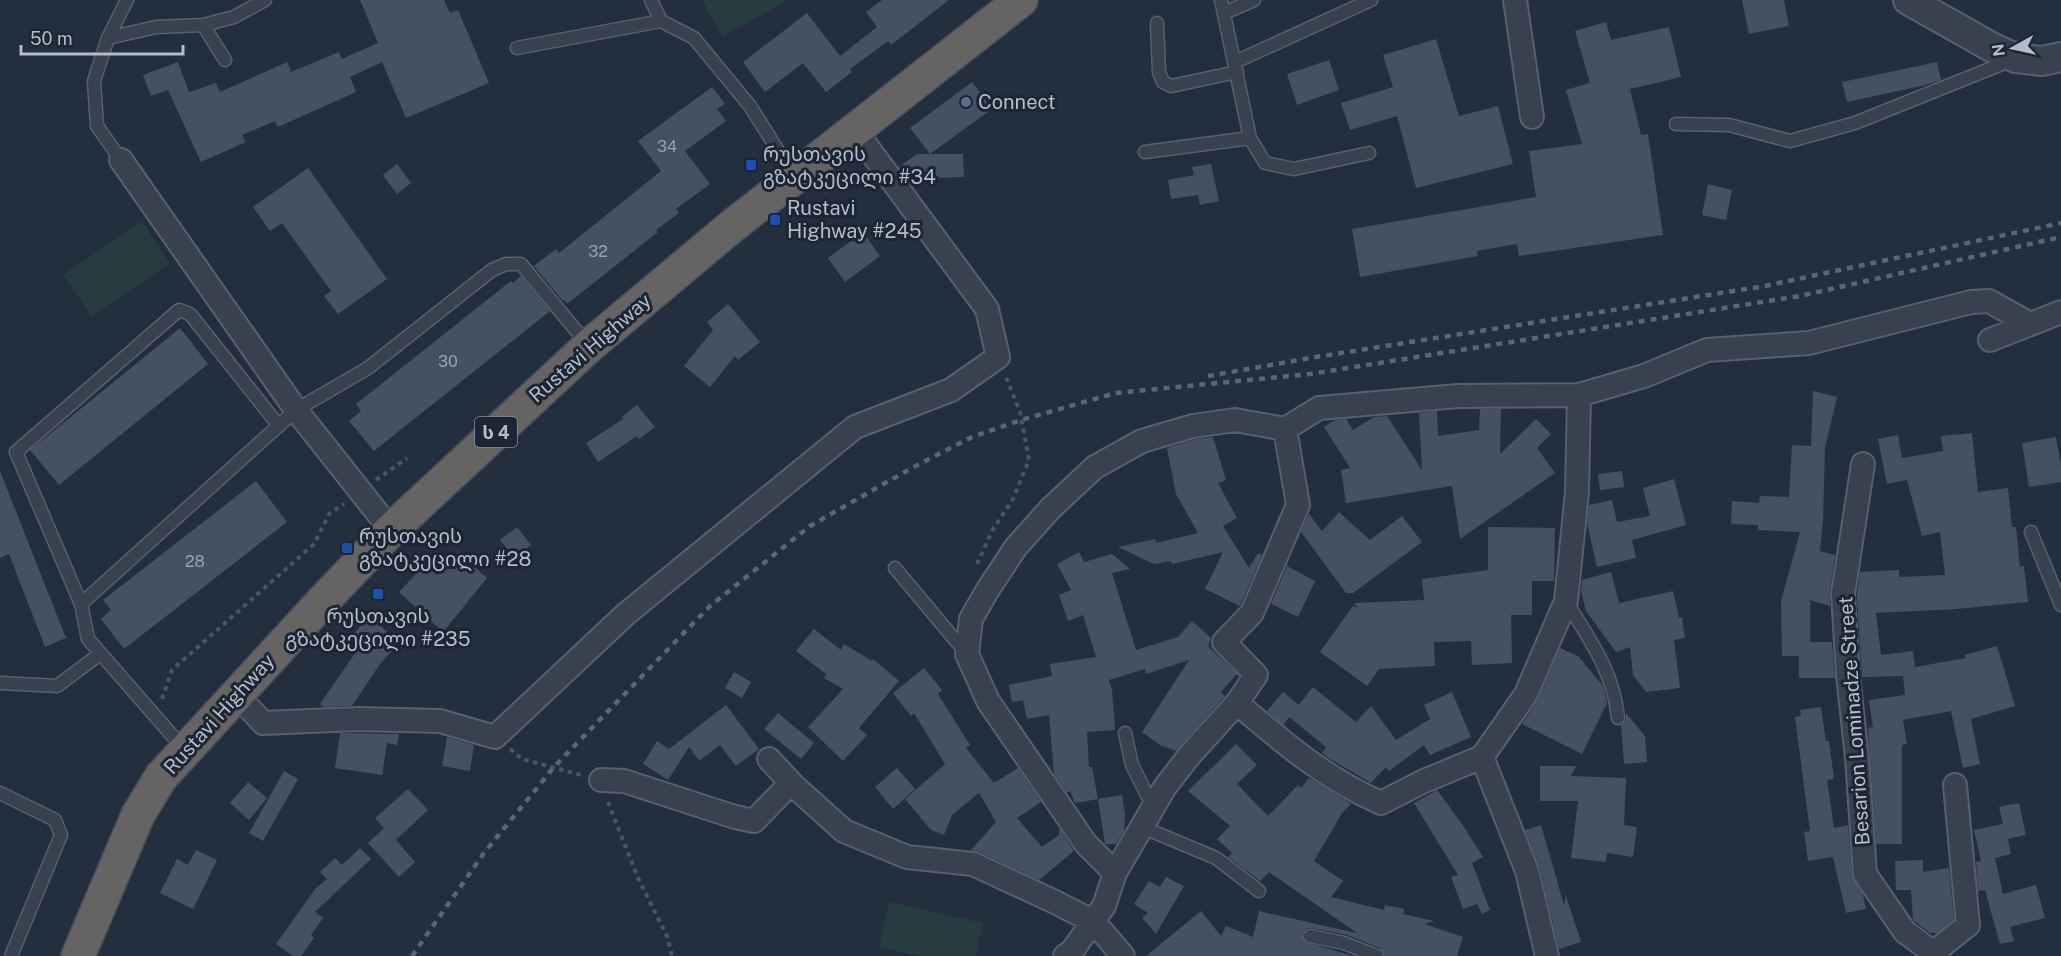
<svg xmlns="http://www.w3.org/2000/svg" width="2061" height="956" viewBox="0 0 2061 956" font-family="'Public Sans','Noto Sans Georgian',sans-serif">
	<rect width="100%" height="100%" fill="#242f3e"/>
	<path fill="#263c3f" d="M702,0H788L722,37Z
		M142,221L170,263L92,317L63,275Z
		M889,902L983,923L976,956H920L879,947Z"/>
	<path fill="#455162" d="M360,0H444L450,13L458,10L489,83L406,118L382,62L350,77L356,92L278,127L275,121L242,135L246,142L201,162L168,90L151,96L143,75L178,62L189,92L216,83L220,92L287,62L291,72L339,52L342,59L378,43Z
		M882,0H949L891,45L888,41L850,69L852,72L826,92L803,63L765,92L743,62L807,13L840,56L877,27L866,12Z
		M1742,0H1784L1789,26L1749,34Z
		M1606,22L1611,40L1669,27L1681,77L1630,89L1641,135L1648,134L1663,235L1519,256L1517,244L1477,251L1478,256L1360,277L1352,229L1536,197L1529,151L1582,144L1566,90L1590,83L1575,31Z
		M1436,39L1459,116L1498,106L1513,164L1416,188L1397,116L1350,130L1341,103L1393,87L1383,55Z
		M1329,60L1339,90L1297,105L1287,74Z
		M1937,62L1941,80L1926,85L1847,102L1842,82Z
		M972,82L992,109L930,154L910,128Z
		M712,87L725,104L717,109L726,121L685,151L710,184L676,209L679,213L656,230L658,232L567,304L564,300L563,301L534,266L556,249L559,253L661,171L638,141Z
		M917,154H963L964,177L926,178L914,187L899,167Z
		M397,164L411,183L397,194L383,175Z
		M1211,164L1219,201L1200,205L1198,195L1171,199L1168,180L1194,175L1192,167Z
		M308,168L387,279L338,314L324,296L331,291L282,223L270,231L253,207Z
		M1708,184L1732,190L1726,220L1702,215Z
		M863,232L880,256L845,282L828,258Z
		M521,276L550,311L374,451L349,421L361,411L356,404L511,281L513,283Z
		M728,304L760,342L738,360L735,356L710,387L684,366L713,330L707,322Z
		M180,328L208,364L59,485L30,450Z
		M1813,391L1837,397L1825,447L1823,520L1820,551L1835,555L1830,592V606L1810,600V642H1832L1835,678H1799V656H1782L1781,601L1800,532L1758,530V525L1731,524L1732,501L1759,503L1760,496L1789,497L1792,445L1811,446Z
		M637,405L655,427L639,439L637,436L598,462L586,443L623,419L622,417Z
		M1480,409H1501L1500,454L1536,419L1551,434L1537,448L1555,473L1460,539L1452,486L1346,503L1341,470L1350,468L1324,427L1335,420L1346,419L1353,430L1374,417L1387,416L1422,470L1419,413L1437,411L1438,436L1479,430Z
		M1972,433L1978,492L2008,488L2012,527H2016L2020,567L2024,566L2028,602L1956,609L1876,613L1881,655L1913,651L1915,667L1966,658L1965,655L1997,646L2015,706L1971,719L1980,764L1963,768L1951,711L1903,720L1907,744L1902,745V844H1876L1868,728L1873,727L1869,700L1905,695L1903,676L1862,677L1857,595L1860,572L1899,570V577L1945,575L1940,532L1922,536L1907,480L1887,484L1878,439L1898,435L1902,458L1943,451L1941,436Z
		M1213,437L1226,480L1218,483L1237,518L1223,526L1249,568L1258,553L1262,555L1240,606L1205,589L1223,552L1172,564L1171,561L1154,564L1118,547L1155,539L1156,543L1198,533L1176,494L1167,448L1196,439Z
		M2056,437L2061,466V482L2029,487L2022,443Z
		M0,471L66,638L45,647L9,554L0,558Z
		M1622,471L1624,487L1600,490L1598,474Z
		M1674,479L1686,525L1632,540L1636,558L1597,567L1587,523L1589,505L1612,500L1617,522L1650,516L1643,488Z
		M256,481L287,522L124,649L101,619L111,610L103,600Z
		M1339,512L1370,540L1402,516L1422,542L1353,593H1346L1301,532L1309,514L1322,531Z
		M517,527L531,545L515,558L500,540Z
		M1488,527L1555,528L1554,581H1532V615H1511L1512,663L1472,665L1471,641L1434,642L1435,666L1379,669L1367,686L1320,652L1353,606L1358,609L1354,603L1424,600L1422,579L1488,570Z
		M458,552L487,578L443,632L399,592L425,564L437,575Z
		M1079,552L1084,562L1112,554L1130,569L1112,573L1136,650L1178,637L1192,621L1211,638L1208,646L1237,674L1221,692L1225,696L1176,751L1160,745L1142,732L1189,660L1146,674L1145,669L1109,680L1112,690L1115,730L1087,732L1089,767H1092L1098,799L1075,803L1070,791L1067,793L1054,774L1049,715L1027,719L1023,700L1012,702L1009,685L1052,676L1050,664L1096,657L1083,615L1068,621L1059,595L1071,590L1057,564Z
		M1287,566L1315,581L1298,617L1271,604Z
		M1611,572L1619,603L1673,591L1679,618L1682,617L1685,638L1674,640L1680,688L1646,692L1633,675L1630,647L1616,652L1586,611L1581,591L1582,580Z
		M370,616L399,643L380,664L352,706L323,707L320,704L358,649L348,640Z
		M814,629L841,650L844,644L872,661L873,659L899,681L859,728L867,735L843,761L808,727L843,689L824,678L826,674L796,651Z
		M1560,648L1578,656L1603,686L1607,703L1582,754L1522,724L1538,700Z
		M924,668L942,690L938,694L970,745L966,748L994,783L1018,768L1041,802L1017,818L1042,847L1059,835V828L1074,851L1039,880L979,852L971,850L996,822L979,793L952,815L944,835L931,830L905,799L945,764L914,713L911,716L893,693Z
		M734,672L751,682L742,698L725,688Z
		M1313,687L1356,722L1371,706L1396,740L1430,719L1424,705L1452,692L1471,737L1430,755L1424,745L1389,771L1386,767L1371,783L1327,757L1322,753L1326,747L1289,717Z
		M1283,692L1299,705L1283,725L1267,711Z
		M726,705L759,749L736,766L720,745L699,761L689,747L668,780L643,764L657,741L669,749Z
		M1821,707L1826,741H1829L1834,779L1827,780L1834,828L1848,825L1852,875L1863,895L1866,909L1846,913L1833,857L1808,861L1804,832L1810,831L1795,717L1801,716L1800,710Z
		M778,713L814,743L801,759L764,729Z
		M1626,713L1645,736L1647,762L1624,764L1621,725L1626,720Z
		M340,733L399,734L397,745L387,743L382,775L335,768Z
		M447,737L474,745L470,771L442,766Z
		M1236,744L1257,765L1237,784L1268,816L1298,785L1301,788L1309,778L1351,804L1342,813L1314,861L1343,881L1331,897L1384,910L1385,905L1404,909L1403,914L1434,921L1424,924L1463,937L1457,956H1385L1380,948L1347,935L1311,928H1307L1302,934L1305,942L1354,956H1146L1201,911L1221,936L1226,926L1253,937L1259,911L1357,933L1269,872L1260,881L1228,857L1232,853L1217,839L1230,826L1188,791Z
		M1540,766H1576L1571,776L1626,778L1624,825L1637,827L1633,857L1607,853L1606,862L1571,858L1578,801H1540Z
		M897,768L915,789L893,809L875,787Z
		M284,771L298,779L263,841L249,833Z
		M248,782L267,798L249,820L230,803Z
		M408,789L428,810L396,840L415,862L399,877L368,843L384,828L375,818Z
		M1437,790L1462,824L1483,857L1472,863L1490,910L1482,914L1477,904L1463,909L1451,877L1458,875L1414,803Z
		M1122,795L1125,814L1124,831L1116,844H1105L1098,799Z
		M2019,803L2026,835L2008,839L2011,854L1995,858L2003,894L2036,885L2045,918L2010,927L2014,941L2000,944L1985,890L1978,891L1976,862L1981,861L1974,830L2003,824L1999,807Z
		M1541,825L1564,905L1566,896L1581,942L1559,949L1540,868L1525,830Z
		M360,848L371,859L315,912L323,918L311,935L314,938L301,956H293L276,944L315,889L327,879L320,872L335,858L342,865Z
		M196,850L217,860L193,909L160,893L177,859L188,865Z
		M1923,860V872L1949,868L1954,919L1937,933H1930L1913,920L1911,890H1896L1895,861Z
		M1166,877L1184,886L1156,934L1142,918L1148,913L1134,904L1149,881L1160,887Z"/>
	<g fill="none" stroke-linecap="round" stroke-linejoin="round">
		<g stroke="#565f6c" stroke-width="15">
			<path id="service" d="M651,0L661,21
				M1221,0L1250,138L1265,163L1294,169L1369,153
				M1224,13L1254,0
				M1157,23L1159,72L1163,82L1171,86L1237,72
				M203,25L234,17L265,0
				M108,38L156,27L203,25L225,60
				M517,48L661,21L694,38L750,106L794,176
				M1235,62L1371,0
				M1676,124L1729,125L1790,141L1855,123L2012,60
				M1145,152L1250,138
				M121,160L97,126L94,81L108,38L127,0
				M2031,532L2061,605
				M895,568L966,653
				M1566,601C1589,639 1614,672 1618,718
				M81,604L16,452L179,310L190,314L279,426
				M0,683L57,686L100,654
				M1125,733L1132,765L1153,807
				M184,749L88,639L81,604L296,410L368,368L492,270L506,264H521L589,346
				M0,793L55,820L61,835L11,956
				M1142,827L1216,858L1259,891
				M1310,936L1344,943L1377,956"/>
		</g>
		<g stroke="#565f6c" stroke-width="26">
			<path id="minor" d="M1515,0L1532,117
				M121,160L296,410L391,530
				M1990,340L2061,312
				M1863,464L1843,594L1848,675L1857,758L1865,874L1905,932L1938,956
				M236,694L263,723L358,719L440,721L495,737L626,614L855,427L951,390L998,357L987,309L854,129
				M1237,703C1281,741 1327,780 1381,803L1424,781L1482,757
				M1482,757L1526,694L1566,601L1577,492L1579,395
				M1482,757L1527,871L1547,956
				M769,759L794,786L844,831L907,857L973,864L1053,901L1094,922L1123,956
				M601,780L624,781L735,817L754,821L791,783
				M1115,873L1086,844L988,701L967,654L971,619L987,591L1016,547L1051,508L1095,467L1142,441L1193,426L1235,420L1285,429L1319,408L1458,396L1579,395L1644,376L1707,350L1809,343L1971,302L1989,301L2030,324
				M1934,952L1968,925L1955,785
				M1065,956L1072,951L1104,906L1115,873L1165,787L1189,756L1237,703L1256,675L1224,642L1252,613L1298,505L1285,429"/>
		</g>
		<g stroke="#565f6c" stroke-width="32">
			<path id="tertiary" d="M1908,0L1993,48L2016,58L2042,61L2061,57"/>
		</g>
		<g stroke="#434c59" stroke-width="36">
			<path id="trunk" d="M78,956L138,815L161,777L322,602L391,530L589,346L731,227L1021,0"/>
		</g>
		<path stroke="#44595c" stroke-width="4" stroke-dasharray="4.5 4.5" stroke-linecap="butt" d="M376,480L407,458
			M977,564L992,531L1013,499L1029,460L1020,412L1006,377
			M162,699L172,670L314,544L329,514L344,504
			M510,749L522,759L581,775
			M608,802L638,878L667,936L672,956"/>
		<use href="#service" stroke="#38414e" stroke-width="12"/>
		<use href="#minor" stroke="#38414e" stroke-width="22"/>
		<use href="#tertiary" stroke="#38414e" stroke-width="28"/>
		<use href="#trunk" stroke="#656462" stroke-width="33"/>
		<path stroke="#5a6575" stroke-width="4.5" stroke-dasharray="6 6" stroke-linecap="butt" d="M1208,376L1316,357L1765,286L2061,223
			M412,956L484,853L554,767L709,607L810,526L910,469L972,437L1021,420L1116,393L1310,374L1800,296L2061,237"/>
	</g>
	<circle fill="#5c6f8a" stroke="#1d2633" stroke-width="2" cx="966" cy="102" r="6"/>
	<g fill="#1a4fb4" stroke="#1d2633" stroke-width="2">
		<rect x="745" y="159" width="12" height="12" rx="3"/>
		<rect x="769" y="214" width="12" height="12" rx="3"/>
		<rect x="341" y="542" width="12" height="12" rx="3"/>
		<rect x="372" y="588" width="12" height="12" rx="3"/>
	</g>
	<g text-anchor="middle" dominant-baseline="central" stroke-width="6" stroke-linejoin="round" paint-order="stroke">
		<g font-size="16" fill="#98a1af">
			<text x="667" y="146">34</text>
			<text x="598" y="251">32</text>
			<text x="448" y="361">30</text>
			<text x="195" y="561">28</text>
		</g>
		<rect fill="#1d2633" stroke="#878f9c" stroke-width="1.5" x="475" y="417" width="42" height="30" rx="4.5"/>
		<g font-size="18" font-weight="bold" fill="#b4bcc9">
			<text x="496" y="432">ს 4</text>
		</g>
		<g font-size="20" fill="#b4bcc9" stroke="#1d2633" text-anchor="start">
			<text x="978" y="102">Connect</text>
			<text x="763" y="154">რუსთავის<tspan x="763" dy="23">გზატკეცილი #34</tspan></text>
			<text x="787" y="208">Rustavi<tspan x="787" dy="23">Highway #245</tspan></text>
			<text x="359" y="536">რუსთავის<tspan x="359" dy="23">გზატკეცილი #28</tspan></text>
			<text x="378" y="616" text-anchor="middle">რუსთავის<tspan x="378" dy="23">გზატკეცილი #235</tspan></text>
		</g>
		<g font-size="20" fill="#b4bcc9" stroke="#1d2633">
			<text transform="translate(590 348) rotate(-41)">Rustavi Highway</text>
			<text transform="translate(219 714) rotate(-48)">Rustavi Highway</text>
			<text transform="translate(1854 721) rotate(-94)">Besarion Lominadze Street</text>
		</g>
	</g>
	<g transform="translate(2013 48) rotate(262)" stroke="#1d2633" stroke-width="4.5" paint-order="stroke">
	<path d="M0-4.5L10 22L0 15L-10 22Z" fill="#b4bcc9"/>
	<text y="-9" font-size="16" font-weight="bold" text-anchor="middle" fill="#b4bcc9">N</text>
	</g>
	<path d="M21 45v9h162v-9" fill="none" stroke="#b4bcc9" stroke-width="3"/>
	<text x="30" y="45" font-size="18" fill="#b4bcc9" stroke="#1d2633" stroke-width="4.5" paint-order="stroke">50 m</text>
</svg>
